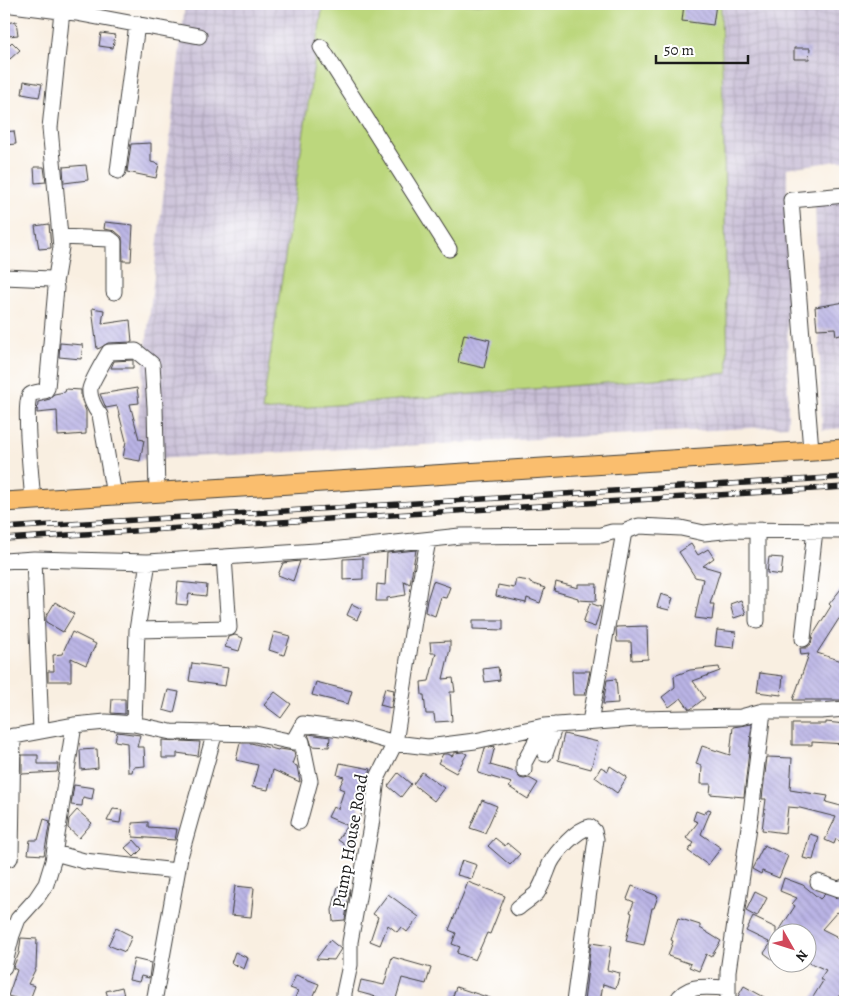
<svg xmlns="http://www.w3.org/2000/svg" width="849" height="1006" viewBox="0 0 849 1006" font-family="Alegreya,serif">
	<defs>
		<pattern id="industrial-grid" width="8" height="8" patternUnits="userSpaceOnUse" patternTransform="scale(1.25)"><rect width="8" height="8" fill="#c9bfd7"/><path d="M0 4h8M4 0v8" fill="none" stroke="#aca4b8"/></pattern>
		<pattern id="building-back-hatch" width="6" height="6" patternUnits="userSpaceOnUse" patternTransform="scale(1.25)"><rect width="6" height="6" fill="#bab4e5"/><path d="M-1 5l2 2M0 0l6 6M5-1l2 2" fill="none" stroke="#9f9ac4"/></pattern>
	</defs>
	<rect width="100%" height="100%" fill="#fff"/>
	<filter id="ink" filterUnits="userSpaceOnUse"><feTurbulence type="fractalNoise" baseFrequency=".02" numOctaves="2"/><feDisplacementMap in="SourceGraphic" scale="10" xChannelSelector="R" yChannelSelector="G"/><feConvolveMatrix kernelMatrix="1 2 1 2 8 2 1 2 1" color-interpolation-filters="sRGB"/></filter>
	<filter id="wash" filterUnits="userSpaceOnUse"><feTurbulence type="fractalNoise" baseFrequency=".0096" numOctaves="4" result="noise"/><feDisplacementMap in="SourceGraphic" scale="20" xChannelSelector="R" yChannelSelector="G"/><feGaussianBlur stdDeviation="1.12" result="paint"/><feColorMatrix in="noise" values="0 0 0 0 0 0 0 0 0 0 0 0 0 0 0 0 0 1.4 0 .05"/><feComposite in="paint" operator="in"/></filter>
	<g filter="url(#wash)">
		<rect width="100%" height="100%" fill="#f9efe1"/>
		<path fill="url(#industrial-grid)" d="M185,4H845V160L787,168L788,426L133,460Z
			M845,196V428L822,430L815,199Z"/>
		<path fill="#bcd77d" stroke="#6c7a4c" d="M323,4H721L728,373L262,411Z"/>
		<g id="blocks">
			<path fill="url(#building-back-hatch)" d="M684,4H716L713,25L682,21Z
				M16,21L18,35L8,36L7,23Z
				M101,33L115,35L113,48L99,46Z
				M12,42L20,50L10,59L4,53V50Z
				M794,48H810L809,59H794Z
				M24,81L42,84L39,97L22,94Z
				M14,131L16,144L4,145V132Z
				M151,143V162L159,164L156,178L127,172L131,144Z
				M86,165L88,180L64,183L63,167Z
				M34,167H44L46,182L35,183Z
				M105,222L133,225L131,261H123L122,237L115,231L104,229Z
				M49,224L51,248L39,249L35,226Z
				M845,302V334L836,336L835,328L817,329L815,307Z
				M92,308L104,310L102,324L130,320L132,342L108,343L100,348L97,349Z
				M464,334L490,340L484,368L458,362Z
				M60,343L83,345L81,359L59,357Z
				M133,360V368H111L114,361Z
				M137,388L139,403L130,404L139,439L144,440L140,461L123,458L126,441L117,406L106,408L100,394Z
				M66,389L81,390V398L86,411V434L58,436L57,411L37,413L38,402L50,399L54,394L65,392Z
				M691,544L698,555L708,549L714,558L703,566L720,571L710,604H714L712,620L695,618L703,579L695,577L679,552Z
				M416,550L410,584L404,581L406,595L387,598V601H376L377,584L385,585L387,553Z
				M769,557L783,558L781,575L767,573Z
				M363,558V579L343,580V559Z
				M300,561L293,581L278,575L283,563Z
				M516,579L530,581V583L545,588L540,603L527,598L526,603L496,596L498,585L514,588Z
				M433,581L450,587L446,598L441,597L435,616L425,612L427,600Z
				M178,582L207,585L206,596L189,594L187,605L176,604Z
				M556,582L578,588V584H597L596,601L578,600V598L554,591Z
				M845,584V617L842,614L817,653L845,662V700H793L809,654L801,655L800,648H806L811,644L813,635L831,606L829,604Z
				M661,594L673,598L669,610L657,607Z
				M741,600L746,614L734,618L730,604Z
				M55,602L74,614L63,632L46,622V617Z
				M590,603L601,607L595,627L583,623Z
				M352,604L362,609L357,620L347,615Z
				M473,620H503V630L473,629Z
				M647,626L648,659L632,660L631,642H617L616,627Z
				M717,630L736,632L734,648L715,646Z
				M72,632L96,644L86,665L71,658V681H48V671H54L53,655L62,654Z
				M274,632L290,636L284,655L269,650Z
				M235,635L243,638L239,651L225,647L228,637Z
				M450,641V649L443,679L453,678L455,692H450L452,721L435,722L434,714H426L424,695H422L421,682L429,681L436,653H431L430,642Z
				M192,663L228,668L225,686L189,681Z
				M498,667L500,680L485,682L483,669Z
				M719,667L720,671L693,681L705,698L691,709H689L681,698L669,707L662,697L675,687L674,676L690,670Z
				M572,671H590L585,695H573Z
				M760,673L783,676L781,695L757,692Z
				M616,679L618,703L603,704L607,680Z
				M316,682L352,691L348,704L312,695Z
				M385,688L394,690L391,708L380,705Z
				M168,690L179,692L174,713L163,710Z
				M275,692L291,704L281,718L264,705Z
				M112,699H125V714L111,713Z
				M826,722L845,724V744L812,742V745H792V724H826Z
				M752,724L744,797L710,794L711,784H701L702,766L696,764L702,746L730,755L733,727Z
				M117,732L140,735L137,747H144L145,766L133,767L132,772H128L127,743L115,741Z
				M308,734L330,737L329,747L312,746Z
				M564,734L598,742L591,769L558,760Z
				M162,740L200,742L198,756L177,753V758H162Z
				M240,743H251L278,750L279,749L294,751L295,756L292,764L297,766L300,782L273,770L268,790L252,787L258,765L236,760Z
				M495,746L490,765L515,772L520,778L524,779L529,778L538,783L528,799L509,787L512,783L478,773L485,748Z
				M97,749L98,768L81,770L80,750Z
				M463,752L467,754L456,773L438,763L443,754H448L452,756L454,753Z
				M22,755H38V764H58L57,772L22,774Z
				M767,757L792,758L790,790L828,796L826,802L841,806L845,797V845L836,839L834,844L825,840L836,817L800,808L788,807L785,833L762,830L766,799H762Z
				M340,763L371,769L358,808L363,810L354,832L357,834L348,847L338,840L347,825L328,817L333,807L338,809L344,790L339,788L344,777L337,775Z
				M610,766L627,777L617,793L595,777L601,767L608,771Z
				M422,772L444,788L434,801L413,784Z
				M398,773L411,784L401,797L388,786Z
				M74,785L94,788L92,799L83,797L82,806L71,805Z
				M482,800L497,806L485,833L470,828Z
				M113,809L122,810L120,823L107,821Z
				M708,809L711,810L701,834L721,848L708,865L688,851L694,843L686,838L698,822L693,820L696,811L704,814Z
				M77,810L92,823L79,838L68,828L69,819Z
				M44,819L50,821L44,855L28,854L30,840H38Z
				M148,822V827L177,829L175,840L133,837L132,823Z
				M810,834L819,837L813,860L803,858Z
				M495,838L505,846L507,843L520,854L510,865L488,846Z
				M134,840L142,849L134,857L125,848Z
				M764,845L788,856L779,878L762,871L761,874L752,869Z
				M462,860L477,865L472,879L457,875Z
				M784,878L803,885L820,899L825,894L837,898L845,905V917L837,912L822,929L836,936L835,937L845,944V989L835,1002H810L823,981L820,979L826,970L806,961V934H777L795,906L792,904L797,898L780,891Z
				M468,882L505,896L490,934L487,933L475,960L457,953L460,947L452,944L456,933L449,930Z
				M235,886L254,888L251,917L231,915Z
				M338,886L350,889L345,920L333,921L332,910Z
				M632,886L658,896L654,908H652L644,945L626,941L632,913L630,912L634,902L627,899Z
				M755,892L767,898L757,917L746,911Z
				M388,894L419,917L407,932L401,927L397,932L388,925L380,945L370,941L378,917L373,914Z
				M753,917L776,928V962L764,953L771,943L746,931Z
				M678,918L700,925V928L721,941L711,957L706,954L699,971L689,967L691,964L668,956L673,941L671,940Z
				M116,928L132,936L125,952L108,945Z
				M21,938L37,939L36,968L28,984L35,986L29,1002L8,996L17,970L13,968L19,953Z
				M330,940L341,949L334,960L316,959Z
				M591,943L611,946L607,970L620,973L616,988L603,984L600,1002H584Z
				M235,952L248,958L244,969L231,963Z
				M392,957L431,968L426,984L402,978L395,1002L358,992L361,980L384,985Z
				M134,959L151,963L149,978L141,976L139,982L129,980Z
				M296,975L319,984L311,1002H293L298,991L290,988Z
				M744,986L773,1002H737V998Z
				M122,987L124,996L109,1001L106,991Z
				M456,987L496,1000L495,1002H451Z"/>
		</g>
	</g>
	<g filter="url(#ink)">
		<use href="#blocks" fill-opacity="0" stroke="#3d3c3a" stroke-width="1"/>
		<g fill="none" stroke-linecap="round" stroke-linejoin="round">
			<g stroke="#3d3c3a" stroke-width="17">
				<path id="minor" d="M4,4L76,13L199,36
					M321,47L449,249
					M118,171L137,24
					M60,237L110,239L114,242V292
					M4,277L51,279L55,283L56,288L47,388L45,391C40,392 33,392 30,395C23,400 32,487 33,501
					M55,283L61,247L50,128L62,11
					M811,450L791,200L845,195
					M114,495L100,415C95,409 89,398 90,389C90,384 106,357 109,352L136,351L152,364L155,407L157,493
					M757,531V621
					M34,559L41,731
					M4,561L34,559L148,562L331,550L460,536L601,535L612,532H624L639,526L681,528L704,533L732,530L845,531
					M137,630L229,628L224,557
					M803,639L815,530
					M763,711H821L845,709
					M590,722L624,532
					M134,724L137,630L148,562
					M4,738L74,725L106,722L134,724L171,732L255,734L293,742L303,724L349,730L395,743L428,747L475,741L544,726L636,719L741,717L763,711L751,813L728,971V1002
					M293,742H302L310,781L299,822
					M545,754L555,725
					M524,770V763L544,726
					M55,853L84,861L177,871
					M4,860L10,858L11,854L13,736
					M818,882L838,889L845,887
					M518,908C524,903 532,898 537,893C543,884 546,874 550,864C556,852 577,829 590,827L594,831L596,839L574,1002
					M4,967L12,935L18,919L36,899L46,884L53,861L74,725
					M154,1002L180,857L215,732
					M344,1002V993L350,965V942L371,826L377,779L395,743L420,582L428,541
					M676,1002C688,982 708,988 728,988"/>
			</g>
			<g stroke="#3d3c3a" stroke-width="21">
				<path id="major" d="M4,502L845,449"/>
			</g>
			<use href="#minor" stroke="#fff" stroke-width="15"/>
			<use href="#major" stroke="#fabe6e" stroke-width="19"/>
			<g stroke="#1c1c1c" stroke-width="5.5">
				<path id="rail" d="M4,528L845,477
					M4,539L845,487"/>
			</g>
			<use href="#rail" stroke="#fff" stroke-width="4" stroke-dasharray="11" stroke-linecap="butt"/>
		</g>
	</g>
	<g text-anchor="middle" dominant-baseline="central" stroke-width="4" stroke-linejoin="round" paint-order="stroke">
		<g font-size="18" fill="#1c1c1c" stroke="#fff">
			<text transform="translate(350 841) rotate(-80)">Pump House Road</text>
		</g>
	</g>
	<rect width="849" height="1006" fill="none" stroke="#fff" stroke-width="20"/>
	<g transform="translate(792 948) rotate(129)"><circle r="24" fill="#ffffff" stroke="#a4a4a4"/>
	<path d="M0-4L9 19L0 12L-9 19Z" fill="#d1495b"/>
	<text y="-8" font-size="14" font-weight="bold" text-anchor="middle" fill="#1c1c1c">N</text>
	</g>
	<path d="M656 55v8h92v-8" fill="none" stroke="#1c1c1c" stroke-width="2.5"/>
	<text x="664" y="55" font-size="15" fill="#1c1c1c" stroke="#ffffff" stroke-width="4" paint-order="stroke">50 m</text>
</svg>
